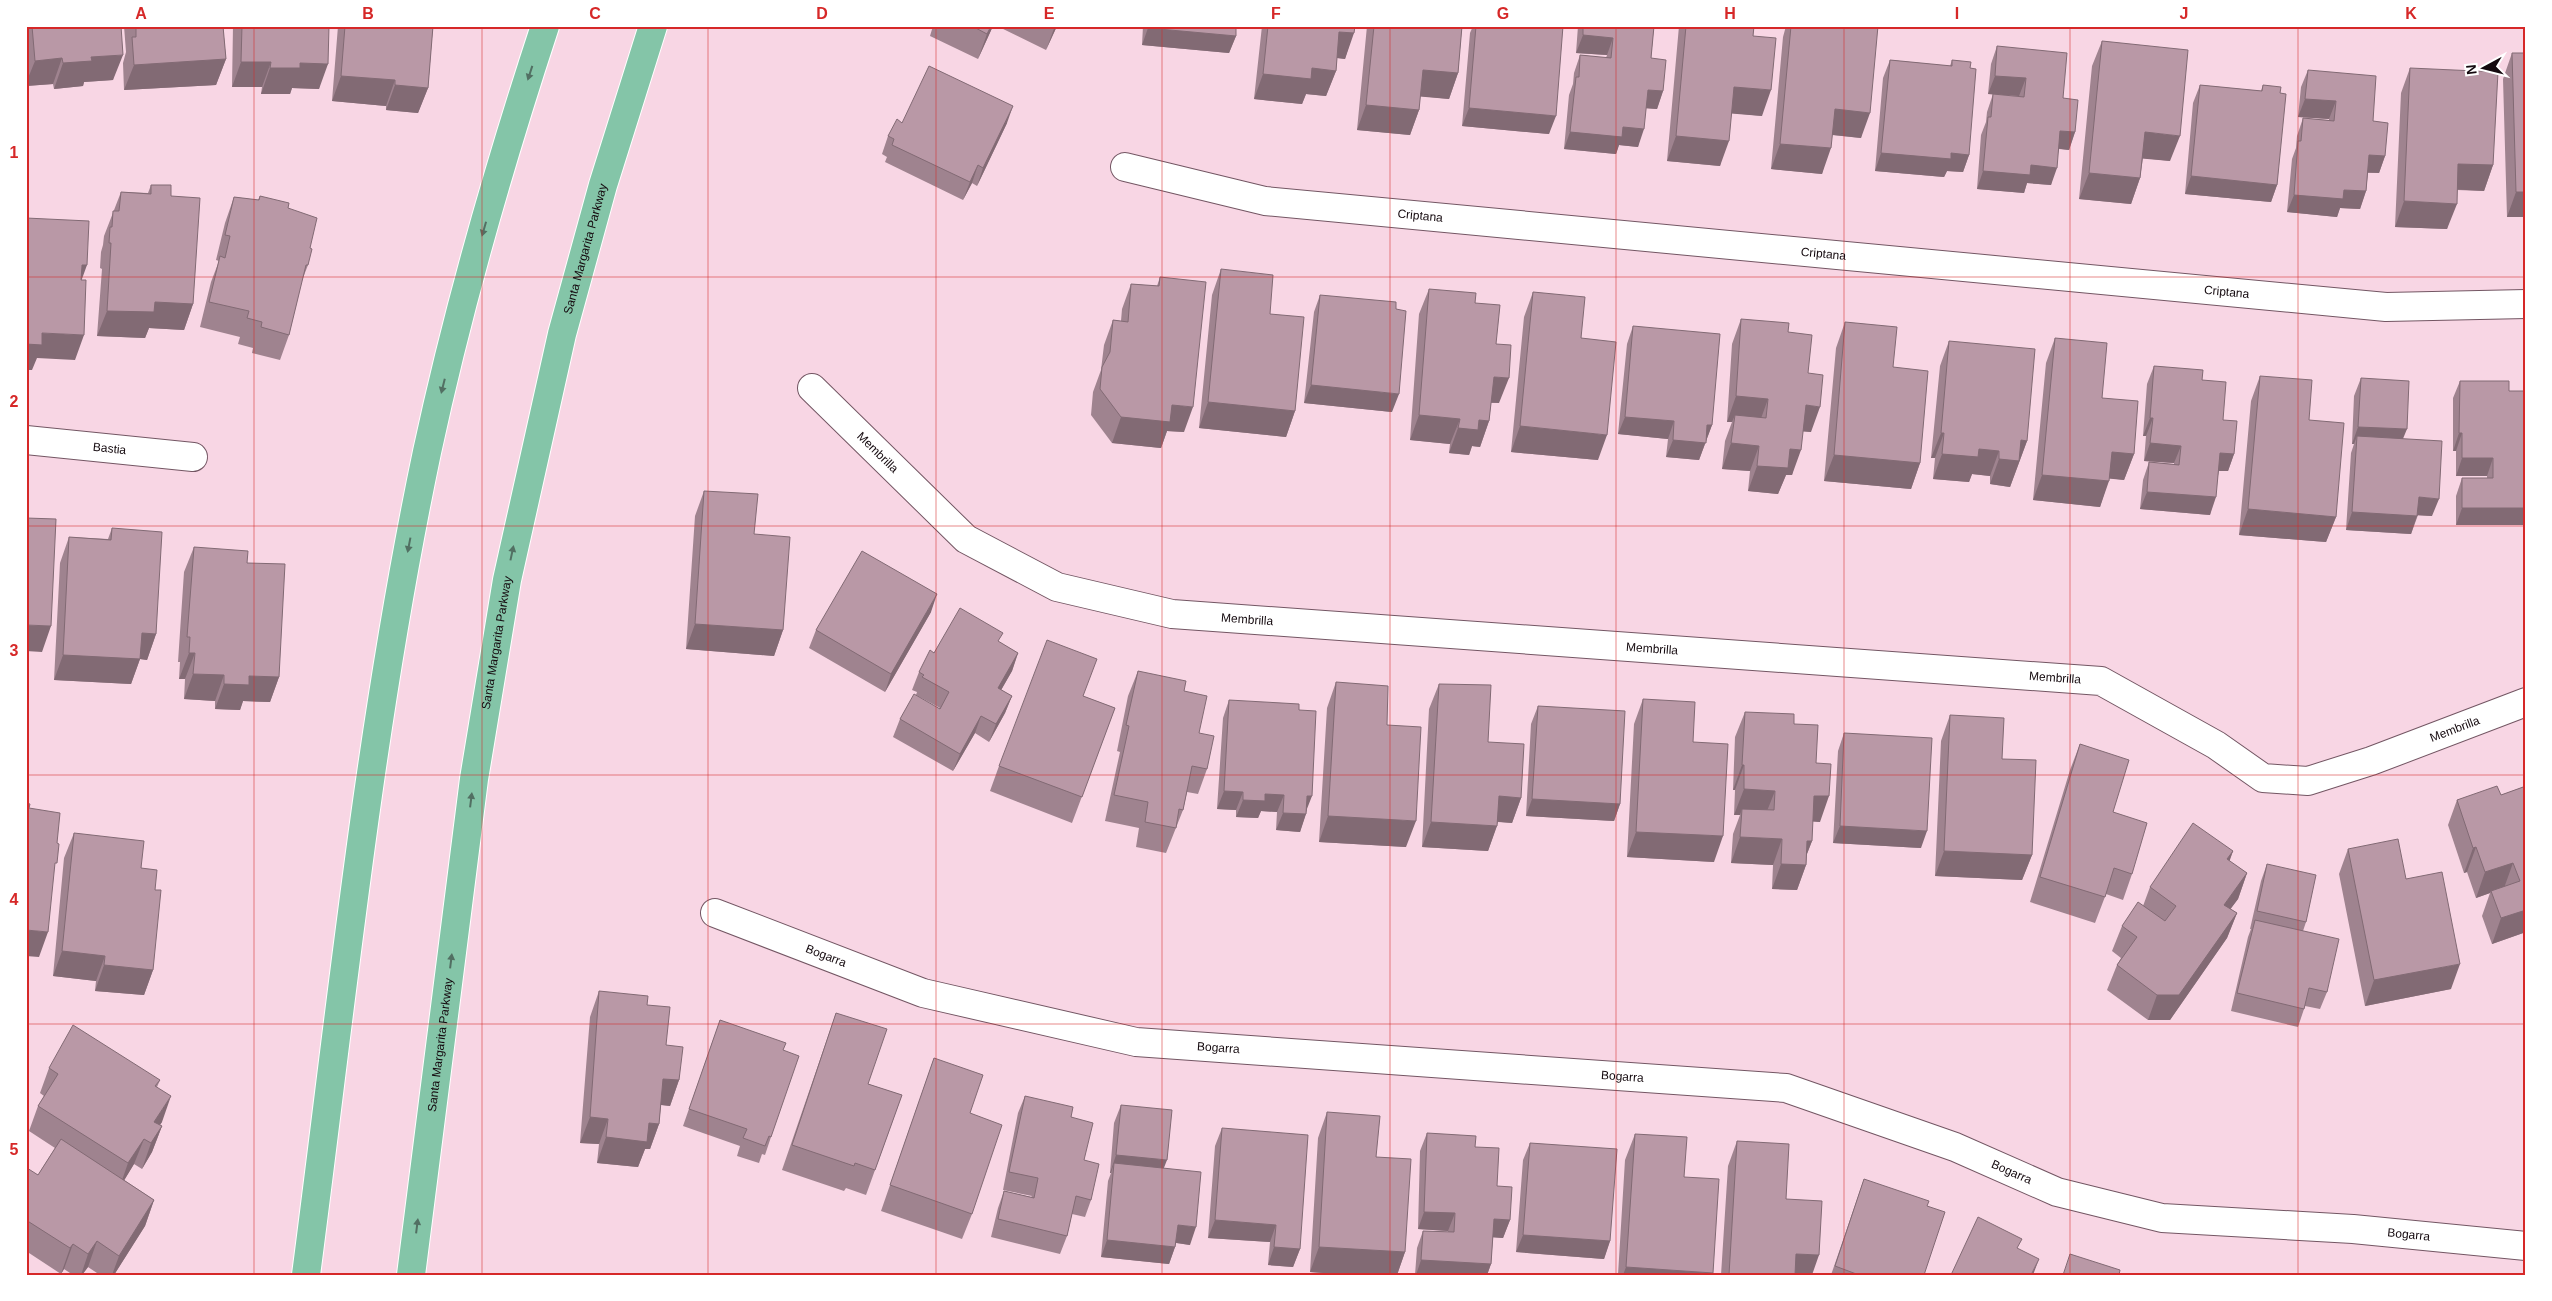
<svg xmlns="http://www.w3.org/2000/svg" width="2552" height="1301" viewBox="0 0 2552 1301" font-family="Helvetica,sans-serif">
	<rect width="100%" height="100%" fill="#f8d6e4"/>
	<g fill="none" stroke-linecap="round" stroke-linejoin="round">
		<g stroke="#735663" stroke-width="30">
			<g id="street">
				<path id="s1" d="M1125,167L1265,201L2386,307L2526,304"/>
				<path id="s2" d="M812,388L966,539L1057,587L1172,614L2101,681L2216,745L2263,778L2308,781L2371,761L2526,702"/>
				<path id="s3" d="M26,440L193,457"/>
				<path id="s4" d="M715,913L923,993L1136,1042L1786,1088L1955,1147L2057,1192L2162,1218L2353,1229L2526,1246"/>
			</g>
		</g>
		<g stroke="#fff" stroke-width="30">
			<g id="primary">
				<path d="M306,1275C342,1000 370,723 427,452C458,308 499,166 545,26"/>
				<path id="s5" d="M411,1275L474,779L507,580L562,334L603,185L653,26"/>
			</g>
		</g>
		<use href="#street" stroke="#fff" stroke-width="28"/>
		<use href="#primary" stroke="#84c5a8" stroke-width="28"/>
	</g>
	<path fill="#9f838f" d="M26,26H121L113,80L84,82L83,86L54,89L53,84L26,86Z
		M124,26H223L226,59L216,85L124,90L123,63L126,52Z
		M233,26H329L319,89L292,88L290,94H261L262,87H232Z
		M338,26H433L428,88L418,113L386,110V106L332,101Z
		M933,26H993L978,59L930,36Z
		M997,26H1057L1046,50Z
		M1143,26H1236V36L1229,53L1142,45Z
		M1262,26H1355L1345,59L1337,58L1336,71L1326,96L1306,94L1302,104L1254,99Z
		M1367,26H1462L1458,73L1449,99L1420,96L1419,110L1410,135L1357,130Z
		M1473,26H1563L1549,134L1462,126L1470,33Z
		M1578,26H1654L1651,58L1663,91L1657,109L1646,108L1638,147L1619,145L1616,154L1564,149L1569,95L1573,84L1574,73L1580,55L1606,58L1607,55L1576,53Z
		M1679,26H1754L1753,36L1762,116L1732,113L1720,166L1667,161Z
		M1786,26H1878L1861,138L1832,135L1822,174L1771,169L1783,37Z
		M2102,41L2170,161L2143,158L2140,178L2131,204L2079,199L2092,66Z
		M1997,46L2063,98L2075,132L2069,150L2059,149L2051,185L2027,183L2024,193L1977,189L1981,135L1986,122L1987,112L1993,94L2019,97V96L1988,94L1991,64Z
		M2512,53H2526V217H2507L2503,79Z
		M1890,60L1950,66L1952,60L1970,68L1969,155L1963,172L1947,171L1944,177L1875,171L1883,78Z
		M2410,68L2493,165L2484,191L2457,190L2447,229L2395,227L2401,93Z
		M2308,70L2373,121L2385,156L2379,173H2368L2366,191L2360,209L2340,208L2337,217L2287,212L2292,159L2296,148L2297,136L2303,118L2329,120V119L2298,117L2301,87Z
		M2200,85L2261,91L2263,85L2280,93L2277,185L2271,202L2185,194L2193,103Z
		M902,123H1007L977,186L972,183L963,200L885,162L887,157L882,154L888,136Z
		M151,185L171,196L193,304L184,330L149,328L145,338L97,336L102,269L100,268L101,252L103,245L104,236L121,192L148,193Z
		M260,196L288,208L310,248L308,265L301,283L289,335L280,360L252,353L253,348L238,344L240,337L200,327L211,282L219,261L216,260L225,223L234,197L258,200Z
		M1221,269L1270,314L1295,411L1286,437L1199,428L1212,295Z
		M1160,277L1184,432L1167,431L1161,448L1112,443L1091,415L1093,392L1101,370L1104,345L1113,320L1121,321L1122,309L1131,284L1157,286Z
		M1429,289L1475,303L1496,344L1499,403H1491L1489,421L1480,447L1472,446L1469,455L1449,453L1450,444L1410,440L1419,314Z
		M1533,292L1581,338L1598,460L1511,452L1524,317Z
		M1320,295L1392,412L1304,403L1314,312Z
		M1741,319L1788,332L1808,373L1811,432L1803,431L1792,475H1786L1778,494L1748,491L1750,471L1722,469L1725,441L1732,422H1727L1732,344Z
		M1845,322L1893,367L1920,463L1911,489L1824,481L1836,348Z
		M1633,326L1712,425L1699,460L1666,457L1668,439L1618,434L1627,344Z
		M2055,338L2102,398L2134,454L2124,480L2109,478L2100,507L2033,500L2046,363Z
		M1949,341L2027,441L2010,487L1990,484V476L1972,474L1969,482L1933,479L1935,458H1931L1940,366Z
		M2154,366L2202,380L2223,420L2234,454L2228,471H2219L2210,515L2140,509L2143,480L2149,462L2174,464V463L2144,461L2146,436H2143L2147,384Z
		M2260,376L2336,517L2326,542L2239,535L2251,401Z
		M2361,378L2403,438L2432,516L2418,515L2411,534L2346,530L2351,453L2354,444H2352L2354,396Z
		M2460,381L2509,391H2526V525H2456V496L2462,478H2487V476H2456V451H2453V398Z
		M704,491L754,534L783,630L774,656L686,649L695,516Z
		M112,528L156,634L147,660L140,659L131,684L54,680L60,563L69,537L108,539Z
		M194,547L247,563L279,677L270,702L243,701L240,710L215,709V701L184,699L185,679H179L180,662H178L184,572Z
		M931,612L885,692L809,648L816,630Z
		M999,642L1018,653L1012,671L1001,690L1012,696L1005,713L989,742L975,733L953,771L893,737L900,719L940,708L916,695L917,692L912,690L919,672L934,653Z
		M1138,671L1184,691L1199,733L1207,769L1198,794L1187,792L1183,810L1166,853L1136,847L1139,828L1105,821L1120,752L1117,751L1128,696Z
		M1336,682L1387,725L1406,847L1319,842L1327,708Z
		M1439,684L1488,742L1521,798L1512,823L1498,822L1488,851L1422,847L1429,709Z
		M1083,696L1115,708L1072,823L990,791L999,766Z
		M1643,699L1693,742L1714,862L1627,857L1634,724Z
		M1229,700L1299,710L1307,810L1300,832L1276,830L1277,812L1261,811L1258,818L1236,817V810L1217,809L1223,718Z
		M1538,706L1620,804L1614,821L1526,816L1531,724Z
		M1745,712L1794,724L1816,763L1820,822L1812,821V841L1807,854L1806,865L1797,890L1772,889L1773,865L1731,863L1733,834L1740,815H1734L1735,790H1733L1735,737Z
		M1950,715L2002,759L2032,855L2022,880L1935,876L1941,741Z
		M1844,733L1921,848L1833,843L1838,751Z
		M2080,744L2113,812L2132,874L2123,900L2106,894L2095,923L2030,902L2070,770Z
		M2526,786V932L2492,944L2482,916L2490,893L2476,898L2467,872L2464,873L2448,825L2457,800L2501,795Z
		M74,833L155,890L153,970L144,995L95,991L96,981L53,976L64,858Z
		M2348,849L2406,879L2451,989L2365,1006L2339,874Z
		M2233,851L2229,861L2247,873L2238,899L2230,909L2237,913L2227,938L2170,1020H2148L2107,990L2117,965L2121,958L2112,951L2122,926L2143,906L2150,887Z
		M2267,864L2306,922L2303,931L2327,992L2320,1009L2305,1006L2298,1027L2231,1011L2248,937L2251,929H2250L2261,881Z
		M599,991L647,1005L666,1045L679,1080L670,1106L661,1105L659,1124L650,1149H645L638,1167L597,1163L599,1144L580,1143L590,1017Z
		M836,1013L868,1084L902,1095L866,1195L846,1188L844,1191L782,1170Z
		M720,1020L783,1051L771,1137L765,1155L762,1154L759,1163L737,1156L740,1146L683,1126Z
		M934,1058L970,1113L972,1214L962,1239L881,1211Z
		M49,1068L160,1080L157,1087L162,1122L159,1125L162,1126L152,1152L142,1169L134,1164L124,1180L154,1200L145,1226L114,1275H100L88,1267L82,1275H73L64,1269L61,1274L26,1251V1169L38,1175L55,1148L29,1131L38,1106L44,1096L40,1093Z
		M1025,1096L1071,1117L1084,1160L1091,1200L1085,1217L1072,1214L1067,1236L1060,1254L991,1237L998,1208L1004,1191L1031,1197L1032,1196L1003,1190L1018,1113Z
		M1121,1105L1164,1168L1190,1245L1176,1243L1175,1247L1169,1264L1101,1257L1108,1181L1111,1173H1110L1114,1123Z
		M1327,1112L1376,1157L1405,1252L1397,1275H1350L1310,1272L1318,1138Z
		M1222,1128L1300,1249L1293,1267L1268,1265L1270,1242L1208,1238L1215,1146Z
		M1427,1133L1475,1147L1497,1186L1510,1220L1503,1238L1493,1237L1491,1264L1487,1275H1415L1417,1248L1423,1231L1448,1232V1231L1418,1229L1420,1151Z
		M1635,1134L1684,1177L1713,1273V1275H1618L1625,1160Z
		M1737,1141L1786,1199L1812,1275H1721L1728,1166Z
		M1530,1143L1610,1241L1604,1259L1516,1252L1523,1160Z
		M1864,1179L1927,1206L1924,1275H1831Z"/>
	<path fill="#826a74" d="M991,26H993L978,59L987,34Z
		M1055,26H1057L1046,50Z
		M1148,28L1236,36L1229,53L1142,45Z
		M1339,32L1354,33L1345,59L1330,57Z
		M1583,35L1613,38L1607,55L1576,53Z
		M123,55L113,80L84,82L83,86L54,89L63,63L91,57Z
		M62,58L53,84L26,86V83L35,61Z
		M226,59L216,85L124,90L134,65Z
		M241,62H271L262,87H232Z
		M300,63L328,64L319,89L292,88L290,94H261L270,68Z
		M1312,68L1336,71L1326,96L1306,94L1302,104L1254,99L1263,74Z
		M1423,70L1458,73L1449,99L1414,96Z
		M341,76L395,80L386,106L332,101Z
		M1995,76L2026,78L2019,96L1988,94Z
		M395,85L428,88L418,113L386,110Z
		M1734,87L1771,90L1762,116L1725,113Z
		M1648,90L1663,91L1657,109L1642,108Z
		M2305,99L2336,101L2329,119L2298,117Z
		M1366,105L1419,110L1410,135L1357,130Z
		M1013,106L1007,123L977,186L983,168Z
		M1469,108L1556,116L1549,134L1462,126Z
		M1835,109L1870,113L1861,138L1825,134Z
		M1623,127L1644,129L1638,147L1619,145L1616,154L1564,149L1570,132Z
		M2060,131L2075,132L2069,150L2054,148Z
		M2145,132L2180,136L2170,161L2136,158Z
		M1676,136L1729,141L1720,166L1667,161Z
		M1780,144L1831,148L1822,174L1771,169Z
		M1881,153H1951L1969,155L1963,172L1947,171L1944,177L1875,171Z
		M2369,155L2385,156L2379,173L2363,172Z
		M2458,164L2493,165L2484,191L2449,189Z
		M978,165L972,183L963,200L970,182Z
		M2031,165L2057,168L2051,185L2027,183L2024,193L1977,189L1983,171Z
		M2089,173L2140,178L2131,204L2079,199Z
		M2191,176L2277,185L2271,202L2185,194Z
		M2344,190L2366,191L2360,209L2340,208L2337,217L2287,212L2294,195Z
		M2516,192H2526V217H2507Z
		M2404,201L2457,204L2447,229L2395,227Z
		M82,265H87L78,290Z
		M155,302L193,304L184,330L149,328L145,338L97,336L107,311Z
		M42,333L84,335L75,360L37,358L32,370H26V344Z
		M1494,377L1509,378L1499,403L1484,402Z
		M1311,385L1399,394L1392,412L1304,403Z
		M1736,396L1768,399L1759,424L1735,415L1732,422H1727Z
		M1208,402L1295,411L1286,437L1199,428Z
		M1172,405L1193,407L1184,432L1167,431L1161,448L1112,443L1121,417Z
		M1806,405L1820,407L1811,432L1796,431Z
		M1419,415L1460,419L1450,444L1410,440Z
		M1625,417L1674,421L1668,439L1618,434Z
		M2150,418H2153L2146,436H2143Z
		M1479,420L1489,421L1480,447L1472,446L1469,455L1449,453L1458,428Z
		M1707,425H1712L1699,460L1666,457L1673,440Z
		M1520,426L1607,435L1598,460L1511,452Z
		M2358,427L2407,429L2400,446L2357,436L2354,444H2352Z
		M1941,433H1944L1935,458H1931Z
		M2459,433H2462L2456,451H2453Z
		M2021,440L2027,441L2010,487L1990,484L1999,459Z
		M1731,443L1759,446L1750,471L1722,469Z
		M2150,443L2181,446L2174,463L2144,461Z
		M1790,449L1801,450L1792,475H1786L1778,494L1748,491L1757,466Z
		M1979,449L1999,451L1990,476L1972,474L1969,482L1933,479L1942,454Z
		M2112,452L2134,454L2124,480L2103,478Z
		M2220,453L2234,454L2228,471H2214Z
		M1834,455L1920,463L1911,489L1824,481Z
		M2462,458H2493L2487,476H2456Z
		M2042,475L2109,481L2100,507L2033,500Z
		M2147,492L2216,497L2210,515L2140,509Z
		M2419,497L2439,499L2432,516L2412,515Z
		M2462,508H2526V525H2456Z
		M2248,509L2336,517L2326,542L2239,535Z
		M2352,512L2417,516L2411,534L2346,530Z
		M937,594L931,612L885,692L891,674Z
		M695,624L783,630L774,656L686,649Z
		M26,625L51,626L42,652L26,651Z
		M142,633L156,634L147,660L140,659L131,684L54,680L63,655Z
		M189,653H195L185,679H179Z
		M1018,653L1012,671L992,706L998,688Z
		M193,674L224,675L215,701L184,699Z
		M249,676L279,677L270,702L243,701L240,710L215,709L224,684Z
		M1012,696L1005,713L989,742L996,724Z
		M981,716L975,733L953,771L960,754Z
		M1742,765H1744L1735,790H1733Z
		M1744,789L1775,791L1765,816L1742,809L1740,815H1734Z
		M1224,791L1243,792L1236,810L1217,809Z
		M1265,794L1284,795L1277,812L1261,811L1258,818L1236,817L1243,800Z
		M1307,796H1312L1305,814Z
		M1499,796L1521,798L1512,823L1490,821Z
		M1814,796H1829L1820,822L1804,821Z
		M1532,799L1620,804L1614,821L1526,816Z
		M1283,813L1306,814L1300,832L1276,830Z
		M1328,816L1416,821L1406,847L1319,842Z
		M1431,822L1497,826L1488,851L1422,847Z
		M1840,826L1927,831L1921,848L1833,843Z
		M1636,832L1723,836L1714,862L1627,857Z
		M1740,837L1782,839L1773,865L1731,863Z
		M1807,841H1812L1803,864L1806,865L1797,890L1772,889L1781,864Z
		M2476,847L2467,872L2464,873L2473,848Z
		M1944,851L2032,855L2022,880L1935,876Z
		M2233,851L2224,877L2227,859Z
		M2513,863L2504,888L2491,891L2490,893L2476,898L2485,872Z
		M2247,873L2238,899L2215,930L2224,905Z
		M2526,910V932L2492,944L2501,918Z
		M2237,913L2227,938L2170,1020H2148L2157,995Z
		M26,930L48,932L39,957L26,956Z
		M62,951L105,956L96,981L53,976Z
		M2460,964L2451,989L2365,1006L2374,980Z
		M104,965L153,970L144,995L95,991Z
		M663,1079L679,1080L670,1106L654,1104Z
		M171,1096L162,1122L149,1142L154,1122Z
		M590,1117L608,1119L599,1144L580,1143Z
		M649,1123L659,1124L650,1149H645L638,1167L597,1163L606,1137Z
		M162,1126L152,1152L142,1169L151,1143Z
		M144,1139L134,1164L119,1189L128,1163Z
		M1116,1155L1167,1160L1160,1178L1114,1163L1111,1173H1110Z
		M154,1200L145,1226L114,1275H112L119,1256Z
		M1424,1212L1455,1213L1448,1231L1418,1229Z
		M1494,1219L1510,1220L1503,1238L1487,1237Z
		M1215,1220L1276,1225L1270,1242L1208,1238Z
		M1178,1225L1196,1227L1190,1245L1171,1242Z
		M1523,1235L1610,1241L1604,1259L1516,1252Z
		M1107,1240L1175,1247L1169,1264L1101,1257Z
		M97,1241L88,1267L82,1275H81L88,1254Z
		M73,1244L64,1269L61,1274L70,1248Z
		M1274,1247L1300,1249L1293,1267L1268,1265Z
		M1319,1247L1405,1252L1397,1275H1350L1310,1272Z
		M1796,1254L1819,1255L1812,1275H1788Z
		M2039,1259L2033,1275H2031Z
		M1421,1260L1491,1264L1487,1275H1416Z
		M1626,1267L1713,1273V1275H1623Z"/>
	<path fill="#b998a6" stroke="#826a74" d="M32,26H121L123,55L91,57L92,61L63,63L62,58L35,61Z
		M136,26H223L226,59L134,65L132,37H136Z
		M242,26H329L328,64L300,63V68H270L271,62H241Z
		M345,26H433L428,88L395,85V80L341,76Z
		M972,26H991L987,34Z
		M1148,26H1236V36L1148,28Z
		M1268,26H1355L1354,33L1339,32L1336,71L1312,68L1311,79L1263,74Z
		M1374,26H1462L1458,73L1423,70L1419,110L1366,105Z
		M1476,26H1563L1556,116L1469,108Z
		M1583,26H1654L1651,58L1666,60L1663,91L1648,90L1644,129L1623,127L1622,137L1570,132L1576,77H1579L1580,55L1611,58L1613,38L1583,35Z
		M1686,26H1754L1753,36L1776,38L1771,90L1734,87L1729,141L1676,136Z
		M1791,26H1878L1870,113L1835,109L1831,148L1780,144Z
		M2102,41L2188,50L2180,136L2145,132L2140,178L2089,173Z
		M1997,46L2067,53L2063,98L2078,100L2075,132L2060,131L2057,168L2031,165L2030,175L1983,171L1988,117H1991L1993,94L2024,97L2026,78L1995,76Z
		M2512,53H2526V192H2516Z
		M1890,60L1952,66V60L1971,62L1970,68L1976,69L1969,155L1951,153V159L1881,153Z
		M929,66L1013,106L983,168L978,165L970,182L892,145L894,139L888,136L897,119L902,123Z
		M2410,68L2498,72L2493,165L2458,164L2457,204L2404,201Z
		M2308,70L2376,76L2373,121L2388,123L2385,156L2369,155L2366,191L2344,190L2343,199L2294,195L2298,141H2301L2303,118L2334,121L2336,101L2305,99Z
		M2200,85L2262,91L2263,85L2281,87L2280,93L2286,94L2277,185L2191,176Z
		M151,185H171V196L200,198L193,304L155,302L154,312L107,311L111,243H109L110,227H112L113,211H119L121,192L151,194Z
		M260,196L289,203L288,208L317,218L310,248L312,249L308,265H306L289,335L261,327L262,322L247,318L249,311L209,302L220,256L225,258L230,236L225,235L234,197L259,200Z
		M26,218L89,221L87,265H82L81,280H86L84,335L42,333V345L26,344Z
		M1221,269L1273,275L1270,314L1304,317L1295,411L1208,402Z
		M1160,277L1206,282L1193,407L1172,405L1170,422L1121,417L1100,389L1102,367L1110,352L1113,320L1128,322L1131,284L1159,286Z
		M1429,289L1476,293L1475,303L1500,305L1496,344L1511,345L1509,378L1494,377L1489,421L1479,420L1478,430L1458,428L1460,419L1419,415Z
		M1533,292L1585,297L1581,338L1616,342L1607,435L1520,426Z
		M1320,295L1396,302V309L1406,311L1399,394L1311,385Z
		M1741,319L1789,323L1788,332L1812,335L1808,373L1823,375L1820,407L1806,405L1801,450L1790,449L1788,468L1757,466L1759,446L1731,443L1735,415L1766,418L1768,399L1736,396Z
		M1845,322L1897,327L1893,367L1928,371L1920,463L1834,455Z
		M1633,326L1720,334L1712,425H1707L1706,443L1673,440L1674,421L1625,417Z
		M2055,338L2107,343L2102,398L2138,401L2134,454L2112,452L2109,481L2042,475Z
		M1949,341L2035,349L2027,441L2021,440L2019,461L1999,459V451L1979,449L1978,457L1942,454L1944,433H1941Z
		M2154,366L2203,370L2202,380L2226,382L2223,420L2237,421L2234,454L2220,453L2216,497L2147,492L2149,462L2179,465L2181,446L2150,443L2153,418H2150Z
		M2260,376L2312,380L2309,420L2344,423L2336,517L2248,509Z
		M2361,378L2409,381L2407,429L2358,427Z
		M2460,381H2509V391H2526V508H2462V478H2493V458H2462V433H2459Z
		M2357,436L2442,441L2439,499L2419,497L2417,516L2352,512Z
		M704,491L758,494L754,534L790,537L783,630L695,624Z
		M26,518L56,519L51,626L26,625Z
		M112,528L162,532L156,634L142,633L140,659L63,655L69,537L111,540Z
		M194,547L248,551L247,563L285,564L279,677L249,676V685L224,684V675L193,674L195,653H189L190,637H187Z
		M862,551L937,594L891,674L816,630Z
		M960,608L1003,633L998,641L1018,653L998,688L1012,696L996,724L981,716L960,754L900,719L914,694L940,709L949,692L922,677L924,675L919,672L930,650L934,653Z
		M1047,640L1097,659L1083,696L1115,708L1082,797L999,766Z
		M1138,671L1186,681L1184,691L1207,696L1199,733L1214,736L1207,769L1192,766L1183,810L1179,809L1176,828L1145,822L1148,802L1114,795L1129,726L1126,725Z
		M1336,682L1388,686L1387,725L1421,727L1416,821L1328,816Z
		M1439,684L1491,685L1488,742L1524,744L1521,798L1499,796L1497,826L1431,822Z
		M1643,699L1695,702L1693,742L1728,744L1723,836L1636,832Z
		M1229,700L1299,704V710L1316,711L1312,796H1307L1306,814L1283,813L1284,795L1265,794V801L1243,800V792L1224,791Z
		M1538,706L1625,711L1620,804L1532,799Z
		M1745,712L1794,714V724L1818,725L1816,763L1831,764L1829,796H1814L1812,841H1807L1806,865L1781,864L1782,839L1740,837L1742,809L1774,810L1775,791L1744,789V765H1742Z
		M1950,715L2004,718L2002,759L2036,760L2032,855L1944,851Z
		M1844,733L1932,738L1927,831L1840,826Z
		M2080,744L2129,760L2113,812L2147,823L2132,874L2114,868L2105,897L2040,877Z
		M2497,786L2501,795L2526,786V910L2501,918L2491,891L2520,881L2513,863L2485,872L2476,847L2473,848L2457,800Z
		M26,803L30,804L29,808L60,813L57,843L59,844L57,863H55L48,932L26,930Z
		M2193,823L2233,851L2227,859L2247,873L2224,905L2237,913L2179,995H2157L2117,965L2137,937L2122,926L2138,902L2165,921L2176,906L2150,887Z
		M74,833L144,841L141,868L157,870L155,890H161L153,970L104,965L105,956L62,951Z
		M2398,839L2406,879L2442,872L2460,964L2374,980L2348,849Z
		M2267,864L2316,875L2306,922L2257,911Z
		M2255,920L2339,939L2327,992L2309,988L2304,1009L2237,993Z
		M599,991L648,996L647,1005L670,1007L666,1045L683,1047L679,1080L663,1079L659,1124L649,1123L647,1142L606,1137L608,1119L590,1117Z
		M836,1013L887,1029L868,1084L902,1095L875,1170L855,1163L854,1166L792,1145Z
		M720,1020L786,1043L783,1050L799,1056L771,1137L769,1136L765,1146L743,1138L747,1129L689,1109Z
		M73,1025L160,1080L155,1086L171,1096L154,1122L162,1126L151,1143L144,1139L128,1163L38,1106L58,1074L49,1068Z
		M934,1058L983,1075L970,1113L1002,1125L972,1214L890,1185Z
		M1025,1096L1073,1107L1071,1117L1093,1123L1084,1160L1099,1164L1091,1200L1076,1196L1067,1236L998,1219L1004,1191L1034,1198L1038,1178L1009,1172Z
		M1121,1105L1172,1110L1167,1160L1116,1155Z
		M1327,1112L1380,1116L1376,1157L1411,1159L1405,1252L1319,1247Z
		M1222,1128L1308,1135L1300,1249L1274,1247L1276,1225L1215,1220Z
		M1427,1133L1476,1136L1475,1147L1499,1148L1497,1186L1512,1187L1510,1220L1494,1219L1491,1264L1421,1260L1423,1231L1454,1232L1455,1213L1424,1212Z
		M1635,1134L1687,1137L1684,1177L1719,1179L1713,1273L1626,1267Z
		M61,1139L154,1200L119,1256L97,1241L88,1254L73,1244L70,1248L26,1220V1169L27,1168L38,1175Z
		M1737,1141L1789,1144L1786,1199L1822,1201L1819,1255L1796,1254L1795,1275H1729Z
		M1530,1143L1617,1149L1610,1241L1523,1235Z
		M1114,1163L1201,1172L1196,1227L1178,1225L1175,1247L1107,1240Z
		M1864,1179L1929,1201L1927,1206L1945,1212L1924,1275H1859L1835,1266Z
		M1978,1217L2022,1239L2017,1248L2039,1259L2031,1275H1951Z
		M2070,1254L2120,1270L2119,1275H2063Z"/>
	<defs><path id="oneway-solid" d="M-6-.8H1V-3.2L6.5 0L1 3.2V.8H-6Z" transform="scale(1.25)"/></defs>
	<g fill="#527063">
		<use href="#oneway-solid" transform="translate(530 73) rotate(108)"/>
		<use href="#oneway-solid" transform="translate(484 229) rotate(106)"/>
		<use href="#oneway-solid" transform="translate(443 386) rotate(104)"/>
		<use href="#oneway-solid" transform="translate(409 545) rotate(101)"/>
		<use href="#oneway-solid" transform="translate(512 553) rotate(-78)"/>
		<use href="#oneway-solid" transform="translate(471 800) rotate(-83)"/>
		<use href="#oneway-solid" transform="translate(451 961) rotate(-83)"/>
		<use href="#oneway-solid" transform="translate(417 1226) rotate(-83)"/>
	</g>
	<path fill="none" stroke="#d62828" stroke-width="1" stroke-opacity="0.55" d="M254,26V1275M482,26V1275M708,26V1275M936,26V1275M1162,26V1275M1390,26V1275M1616,26V1275M1844,26V1275M2070,26V1275M2298,26V1275M26,277H2526M26,526H2526M26,775H2526M26,1024H2526"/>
	<g text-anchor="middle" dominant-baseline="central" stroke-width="4" stroke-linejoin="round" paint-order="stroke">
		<g font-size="12" fill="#14090e" stroke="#fff">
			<text stroke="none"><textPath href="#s1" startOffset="300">Criptana</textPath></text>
			<text stroke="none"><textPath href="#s5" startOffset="1042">Santa Margarita Parkway</textPath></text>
			<text stroke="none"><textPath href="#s1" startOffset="705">Criptana</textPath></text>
			<text stroke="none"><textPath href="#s1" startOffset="1110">Criptana</textPath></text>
			<text stroke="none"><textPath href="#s3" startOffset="84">Bastia</textPath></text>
			<text stroke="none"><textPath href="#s2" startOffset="92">Membrilla</textPath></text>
			<text stroke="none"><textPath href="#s2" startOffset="512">Membrilla</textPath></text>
			<text stroke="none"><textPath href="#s5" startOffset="638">Santa Margarita Parkway</textPath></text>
			<text stroke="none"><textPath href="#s2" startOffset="918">Membrilla</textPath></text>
			<text stroke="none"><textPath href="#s2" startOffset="1322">Membrilla</textPath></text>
			<text stroke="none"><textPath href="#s2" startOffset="1758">Membrilla</textPath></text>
			<text stroke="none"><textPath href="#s4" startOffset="119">Bogarra</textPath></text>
			<text stroke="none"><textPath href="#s5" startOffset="232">Santa Margarita Parkway</textPath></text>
			<text stroke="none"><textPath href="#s4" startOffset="524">Bogarra</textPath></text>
			<text stroke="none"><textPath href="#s4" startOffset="929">Bogarra</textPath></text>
			<text stroke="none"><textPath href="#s4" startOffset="1334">Bogarra</textPath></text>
			<text stroke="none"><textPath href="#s4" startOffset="1739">Bogarra</textPath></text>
		</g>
	</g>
	<rect width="2552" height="1301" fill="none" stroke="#ffffff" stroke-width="55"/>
	<g transform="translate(2484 68) rotate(263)" stroke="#ffffff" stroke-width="4" paint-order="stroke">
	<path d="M0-4L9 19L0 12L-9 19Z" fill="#14090e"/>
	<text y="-8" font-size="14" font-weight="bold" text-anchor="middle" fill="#14090e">N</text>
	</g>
	<rect x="28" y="28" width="2496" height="1246" fill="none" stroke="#d62828" stroke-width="2"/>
	<g font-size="16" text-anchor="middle" font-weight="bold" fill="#d62828">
		<text x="141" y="19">A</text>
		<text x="368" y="19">B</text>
		<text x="595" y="19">C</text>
		<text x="822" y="19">D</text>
		<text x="1049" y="19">E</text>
		<text x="1276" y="19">F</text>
		<text x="1503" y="19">G</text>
		<text x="1730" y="19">H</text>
		<text x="1957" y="19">I</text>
		<text x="2184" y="19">J</text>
		<text x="2411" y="19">K</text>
		<text x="14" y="158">1</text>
		<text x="14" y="407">2</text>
		<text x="14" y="656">3</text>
		<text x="14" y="905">4</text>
		<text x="14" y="1155">5</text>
	</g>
</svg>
